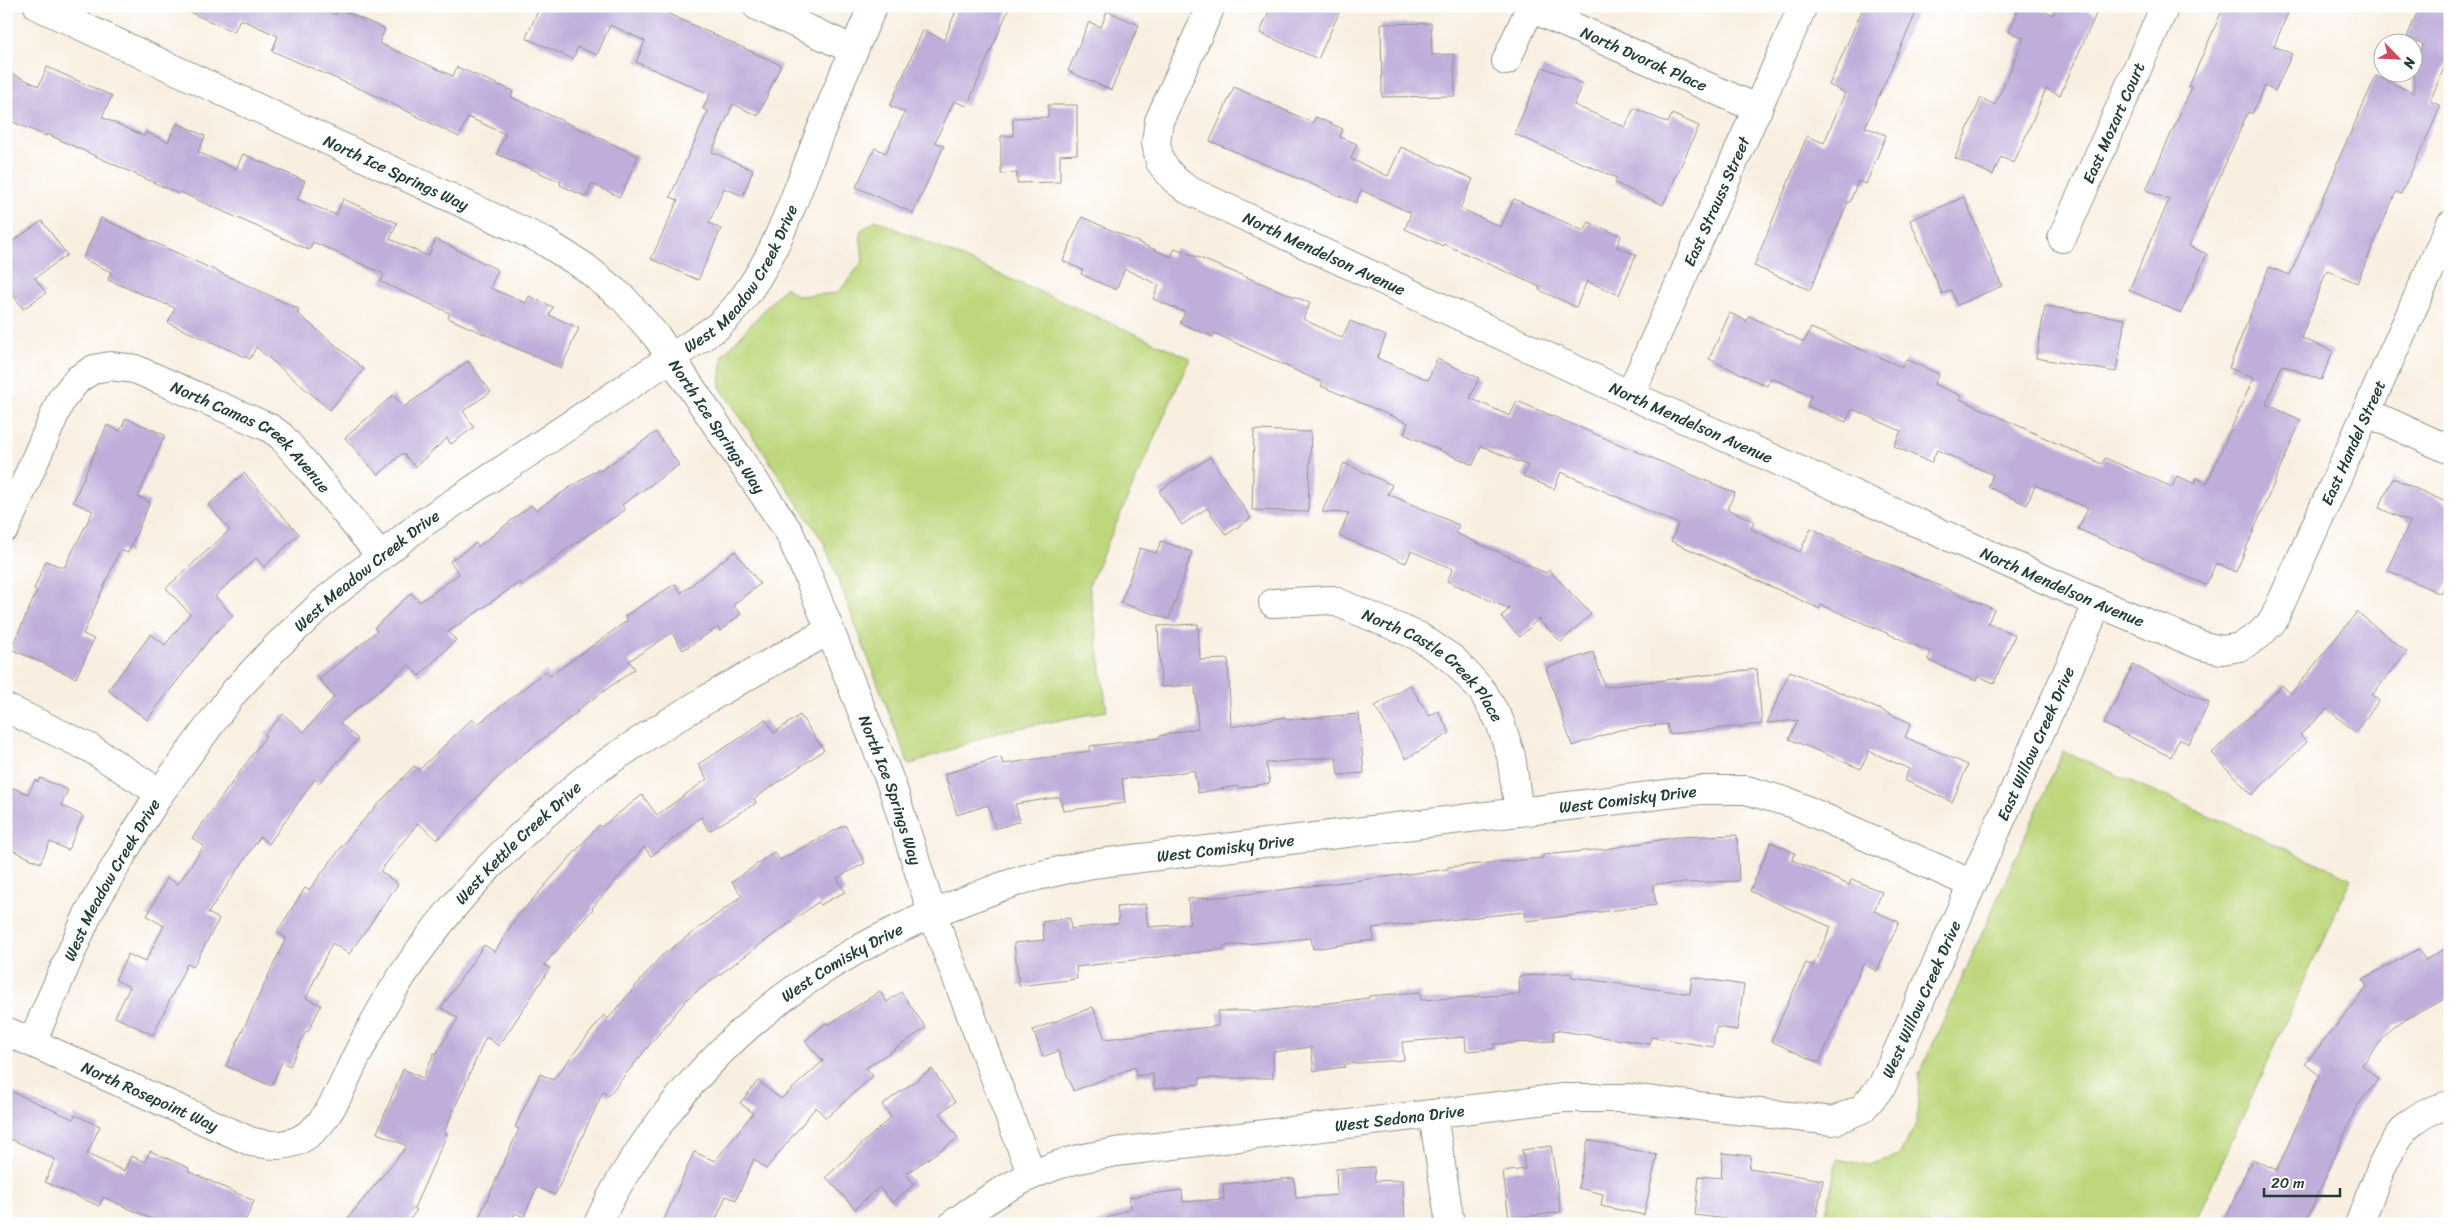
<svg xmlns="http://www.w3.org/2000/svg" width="2456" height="1230" viewBox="0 0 2456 1230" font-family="Sriracha,sans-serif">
	<rect width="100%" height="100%" fill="#fff"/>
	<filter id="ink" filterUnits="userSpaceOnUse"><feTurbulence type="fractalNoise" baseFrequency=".02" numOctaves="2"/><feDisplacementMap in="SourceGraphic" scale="10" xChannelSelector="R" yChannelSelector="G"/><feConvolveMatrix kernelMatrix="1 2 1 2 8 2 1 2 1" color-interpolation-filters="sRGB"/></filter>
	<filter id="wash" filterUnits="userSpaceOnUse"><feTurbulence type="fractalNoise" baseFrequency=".0096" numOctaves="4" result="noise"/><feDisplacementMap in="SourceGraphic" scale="20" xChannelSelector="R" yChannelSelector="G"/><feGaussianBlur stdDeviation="1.12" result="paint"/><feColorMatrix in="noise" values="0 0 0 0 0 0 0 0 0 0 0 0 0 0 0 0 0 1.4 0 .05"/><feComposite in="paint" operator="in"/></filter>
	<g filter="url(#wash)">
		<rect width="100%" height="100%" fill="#f9efe1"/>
		<path fill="#bed77b" stroke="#6e8a58" d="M876,220L1190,358L1089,585L1107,711L998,732L909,765L824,543L720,387L723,355L785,287L798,296L838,293L863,261L860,231Z
			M2063,751L2351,878L2194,1224H1824L1837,1159L1869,1165L1899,1155L1917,1122L1919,1075Z"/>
		<g id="blocks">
			<path fill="#c0adda" d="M176,6H317L336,15L339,9L385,29L379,43L453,76L457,67L513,91L511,97L638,156L620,197L592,184L586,197L560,185L561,182L497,154L505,134L468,117L459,137L372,94L272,51L278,36L240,19L234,32Z
				M540,6H651L781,65L758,116L733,104L712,152L753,170L743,196L724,188L709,223L721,229L698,280L651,259L678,200L670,197L708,111L703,109L710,94L636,62L645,41L610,25L597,55L578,47L573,59L526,38Z
				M958,6H1010L967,106L954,101L935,142L944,146L913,213L856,187L875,148L886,153L905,112L890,106L923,30L944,40Z
				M1271,6H1342L1318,59L1260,33Z
				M1864,6H1919L1865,127L1886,135L1866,184L1858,181L1850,202H1848L1810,290L1754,266L1807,136L1824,143L1845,93L1829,85Z
				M2020,6H2032L2053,15L2057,6H2077L2096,14L2060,95L2046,89L2014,163L2001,157L1993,175L1955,158L1981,98L1995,105L2024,38L2009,32Z
				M2224,6H2291L2274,46L2292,54L2275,91L2265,86L2252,114L2248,112L2189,246L2207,254L2181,313L2129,290L2169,200L2146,190L2192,87L2189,86Z
				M2420,6H2450V54L2430,101L2441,106L2401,194L2396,192L2357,283L2327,270L2301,338L2333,351L2321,380L2282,365L2266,404L2301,420L2236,572L2216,563L2206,585L2078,529L2088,508L2035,485L2027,505L1988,487L1993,475L1937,450L1931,463L1894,446L1901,431L1852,409L1846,422L1807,406L1811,395L1771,378L1767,386L1709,359L1730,313L1747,321L1749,316L1804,342L1811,328L1902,367L1906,359L1939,374L1934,384L1962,396L1960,399L2102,464L2105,458L2172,487L2177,476L2195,484L2197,478L2207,483L2254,377L2229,368L2269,267L2290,275L2337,166L2336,165L2376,76L2414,93V67L2423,44L2407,37Z
				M1107,11L1139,25L1111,90L1068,71L1089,22L1101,27Z
				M1431,23L1432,55L1454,54L1455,96L1382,97L1381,24Z
				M47,67L112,96L102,117L144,136L146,132L168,142L177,123L205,136L198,152L236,169L243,154L305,181L297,199L336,215L343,199L397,223L390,239L428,256L436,239L498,270L490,288L526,303L529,296L553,307L549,315L579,328L561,368L448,318L450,313L381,282L384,274L313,242L309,250L180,192L179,194L47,134L46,136L6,119V71L39,86Z
				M1543,67L1583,84L1574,105L1625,127L1634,108L1668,123L1672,114L1699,126L1663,205L1615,183L1617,178L1514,134Z
				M1234,87L1313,123L1316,117L1343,129L1340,137L1357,144L1351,159L1388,176L1401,147L1473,179L1460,208L1501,227L1514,199L1584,231L1589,222L1621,236L1617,247L1636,255L1619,295L1587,281L1576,307L1539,290L1540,287L1444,244L1443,246L1405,229L1411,213L1361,190L1356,203L1210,141Z
				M1048,105H1077V154L1060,155V182L1017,183V173L1001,174V136H1013V118L1048,117Z
				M1964,197L2002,286L1957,305L1951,290L1942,294L1910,220Z
				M1082,217L1171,257L1175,248L1310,303L1303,319L1342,338L1350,321L1386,336L1377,358L1428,380L1437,359L1479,378L1470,398L1510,416L1517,401L1735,493L1727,509L1754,521L1751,529L1800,552L1811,528L1848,547L1994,609L1988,623L2015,635L1994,683L1978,676L1976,681L1928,660L1931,652L1821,605L1820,609L1671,541L1678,524L1561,472L1554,489L1523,476L1528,466L1481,446L1473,465L1404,434L1408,423L1321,386L1323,383L1214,333L1213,337L1180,323L1185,312L1153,299L1159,285L1125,269L1116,290L1081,274L1083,270L1063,261Z
				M101,218L299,309L297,313L364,369L330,410L256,347L250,359L168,323L175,308L108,280L111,272L83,259Z
				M42,221L67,255L35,278L46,293L23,309L6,285V246Z
				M2045,306L2125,319L2116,372L2036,358Z
				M468,361L491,392L463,411L474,427L451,444L447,438L415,467L403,453L378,475L345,438L393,395L404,407Z
				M126,418L165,435L138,497L150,502L128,553L120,550L83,634L94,639L76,678L11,649L37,591L34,589L46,561L64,568L93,511L73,502L107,425L120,431Z
				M1254,430L1311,432L1308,512L1252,510Z
				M656,432L679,465L622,505L625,510L571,546L522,585L520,582L448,632L456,640L419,676L409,665L340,723L358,739L319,783L315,779L269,844L260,837L208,913L219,919L193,967L187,964L153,1035L115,1017L130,987L115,980L128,954L145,962L164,926L147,916L167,878L178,884L204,846L192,838L266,736L264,735L283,714L304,732L334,697L319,679L377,631L374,628L411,593L420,602L459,574L450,561L476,543L478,547L531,505L536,510L598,469L600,471Z
				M1210,457L1251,518L1226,535L1207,508L1182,525L1159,491Z
				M1344,463L1392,485L1388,494L1459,525L1455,533L1546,573L1549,570L1591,614L1561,642L1538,619L1520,637L1501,617L1509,609L1447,581L1453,569L1411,551L1406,563L1339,536L1349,513L1322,512Z
				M244,473L299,534L264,567L256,558L215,596L233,616L212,636L147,720L108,690L151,634L165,645L190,614L166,588L230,530L208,505Z
				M2393,478L2450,504V576L2441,594L2387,570L2410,522L2379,508Z
				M1161,541L1192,552L1169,619L1121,603L1140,548L1156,553Z
				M735,551L760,584L733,605L741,614L720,631L718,627L683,650L672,633L629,661L635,669L576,711L578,712L522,755L478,796L437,840L418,823L380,871L398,884L349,954L332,943L306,998L321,1005L308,1032L306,1031L290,1066L282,1062L271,1086L226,1066L286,938L277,932L305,888L309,890L356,828L414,766L419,770L472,719L478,724L546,671L550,676L628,620L625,616L675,584L681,593Z
				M2357,612L2407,652L2372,695L2379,701L2355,732L2327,709L2300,735L2307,742L2252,795L2212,753L2282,685L2291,694Z
				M1198,624L1200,660L1228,659L1231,727L1285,717L1286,720L1359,714L1364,773L1338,775L1336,757L1266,763L1270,783L1238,788L1237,786L1198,793L1194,770L1166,775L1122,779L1125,803L1063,811L1060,797L1015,804L1020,821L995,829L988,805L957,815L945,774L1001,757L1003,764L1090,751V746L1159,738V736L1198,728L1195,685L1161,687L1158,626Z
				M1593,652L1605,687L1757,669L1762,724L1669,734L1667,724L1619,730L1572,746L1546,668Z
				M2133,665L2209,703L2189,744L2179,739L2171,757L2104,724Z
				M1790,671L1911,723L1905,737L1968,765L1952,802L1904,780L1909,769L1869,751L1861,769L1789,739L1798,720L1767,723Z
				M1410,685L1429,716L1438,711L1450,733L1406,759L1375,706Z
				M800,715L824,750L754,799L756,803L709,831L701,817L651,856L644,847L592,908L593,909L544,965L550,968L499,1046L486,1037L444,1132L447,1134L414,1208L417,1210L406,1224H343L407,1146L377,1133L403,1069L423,1078L434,1053L436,1054L458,1018L441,1008L484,945L495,952L515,919L599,825L601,827L642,795L657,815L707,779L698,764L742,737L765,719L774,733Z
				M40,778L68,790L61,805L83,816L68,850L50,842L40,863L6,847V785L28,794L35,780L38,782Z
				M845,825L865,863L837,878L845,892L820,905L818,902L688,998L608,1096L603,1092L555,1195L537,1187L524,1217L515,1213L510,1224H476L519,1129L515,1127L540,1074L553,1080L604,1015L608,1019L661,956L742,896L732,882L774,852L780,860Z
				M1737,835L1739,881L1653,884L1656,905L1526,921L1525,912L1372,928L1374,940L1313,949L1311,938L1224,946V949L1076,967L1077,979L1019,986L1014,943L1044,940L1042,922L1070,918L1071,929L1119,923L1117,907L1145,904L1148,927L1190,924L1188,899L1231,896L1448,869V867L1543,858V855L1606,849L1677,837Z
				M1771,842L1795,853L1792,860L1849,885L1852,879L1882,892L1874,911L1899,922L1877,971L1863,964L1819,1063L1771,1041L1806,963L1813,966L1831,927L1750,891Z
				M2450,946V996L2393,1026L2362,1065L2379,1079L2357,1106L2305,1224H2223L2252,1159L2277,1170L2319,1075L2305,1064L2367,987L2363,979L2419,949L2425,960Z
				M1571,973L1572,977L1690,994L1692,977L1744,985L1737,1030L1716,1027L1713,1047L1651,1037L1650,1044L1554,1030V1041L1494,1044V1049L1466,1051L1465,1037L1402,1042L1404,1060L1345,1064V1067L1314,1071L1311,1047L1273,1052V1078H1200V1084L1154,1089L1153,1074L1136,1076L1135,1067L1073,1091L1058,1051L1043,1057L1033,1030L1093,1007L1105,1039L1218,1026V1011H1264L1369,998V996L1420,992L1421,1000L1520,994L1519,976Z
				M880,991L887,1002L901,992L926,1028L866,1068L873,1076L826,1118L816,1107L766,1169L754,1159L736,1200L726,1196L714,1224H662L694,1152L715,1161L753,1113L740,1103L758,1081L781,1099L823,1061L805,1041L826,1023L828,1025Z
				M932,1069L955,1102L940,1113L958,1138L906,1174L914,1184L893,1203L879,1187L855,1209L826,1177L891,1117L882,1105Z
				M6,1089L73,1119L75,1115L100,1126L87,1154L124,1171L131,1156L145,1162L150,1151L189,1168L188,1171L254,1201L244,1224H163L103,1197L99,1206L45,1182L55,1159L6,1137Z
				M1588,1140L1657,1155L1644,1215L1601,1206L1603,1194L1578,1188Z
				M1551,1146L1561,1212L1509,1219L1503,1172L1525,1169L1522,1150Z
				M1723,1153L1751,1156L1749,1168L1823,1180L1815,1224H1764L1695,1215L1699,1176L1721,1178Z
				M1374,1167L1375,1181L1403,1180L1405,1221L1354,1224H1094L1131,1208L1129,1197L1182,1190L1183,1202L1224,1199L1223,1184L1294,1178L1296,1198L1337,1195L1336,1169Z"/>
		</g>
	</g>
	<g filter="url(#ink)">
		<use href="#blocks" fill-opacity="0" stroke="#8c968a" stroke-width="1"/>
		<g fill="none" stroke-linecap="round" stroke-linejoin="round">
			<g stroke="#8c968a" stroke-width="30">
				<g id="minor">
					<path id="s1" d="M38,6L542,240L585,267L624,299L657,337L789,532L809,578L892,786L932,913L1032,1175"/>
					<path d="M757,6L854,50"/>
					<path id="s2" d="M1211,6L1159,121L1156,143L1160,162L1174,179L1188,190L1630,395L2098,603L2203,646L2222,650L2240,647L2258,636L2273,621L2450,225"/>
					<path id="s3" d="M1531,8L1758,109"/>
					<path d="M1506,61L1531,6"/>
					<path id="s4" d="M2062,238L2165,6"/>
					<path id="s5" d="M1630,395L1803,6"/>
					<path d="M2366,412L2450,450"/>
					<path id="s6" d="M6,527L61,400L78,379L94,369L110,366L135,369L270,428L281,436L308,467L380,555"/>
					<path id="s7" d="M1273,603L1332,600L1418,636L1454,660L1483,692L1500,722L1511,756L1519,812"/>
					<path d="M6,708L90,748L160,793"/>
					<path id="s8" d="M6,1031L252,1142C260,1143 268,1145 276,1145C322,1145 338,1094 355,1059C402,962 469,878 552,808C566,796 579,782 595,771C669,719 749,674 829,631"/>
					<path id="s9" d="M32,1042L89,912L126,848L160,793L234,692L276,647L327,599L420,525L717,327C769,280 792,204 817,140C835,95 853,50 873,6"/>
					<path d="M1433,1114L1450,1224"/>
					<path id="s10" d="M598,1224C614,1187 637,1153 661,1121C743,1011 842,947 969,899C985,893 1002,886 1019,881C1043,874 1068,869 1092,864L1700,790H1746L1791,803L1972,884"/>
					<path id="s11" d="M953,1224C989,1197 1027,1173 1071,1161C1086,1157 1101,1155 1116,1152L1563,1098H1627L1833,1121L1862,1109L1882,1086L2098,603"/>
					<path d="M2359,1224C2372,1194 2386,1144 2411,1123C2421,1114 2437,1108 2450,1105"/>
				</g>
			</g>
			<use href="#minor" stroke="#fff" stroke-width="28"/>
		</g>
	</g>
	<g text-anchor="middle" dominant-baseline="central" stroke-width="4" stroke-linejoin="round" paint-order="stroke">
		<g font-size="16" fill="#1f3d34" stroke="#fff">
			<text stroke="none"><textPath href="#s3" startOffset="124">North Dvorak Place</textPath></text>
			<text stroke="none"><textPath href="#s4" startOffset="126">East Mozart Court</textPath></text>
			<text stroke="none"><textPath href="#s1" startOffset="395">North Ice Springs Way</textPath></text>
			<text stroke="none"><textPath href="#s5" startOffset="212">East Strauss Street</textPath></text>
			<text stroke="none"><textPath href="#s2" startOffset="358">North Mendelson Avenue</textPath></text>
			<text stroke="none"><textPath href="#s9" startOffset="1066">West Meadow Creek Drive</textPath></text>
			<text stroke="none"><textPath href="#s2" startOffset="762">North Mendelson Avenue</textPath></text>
			<text stroke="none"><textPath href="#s1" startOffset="815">North Ice Springs Way</textPath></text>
			<text stroke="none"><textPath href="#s6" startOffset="362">North Camas Creek Avenue</textPath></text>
			<text stroke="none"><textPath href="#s2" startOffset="1596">East Handel Street</textPath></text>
			<text stroke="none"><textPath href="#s9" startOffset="586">West Meadow Creek Drive</textPath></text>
			<text stroke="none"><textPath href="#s2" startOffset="1168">North Mendelson Avenue</textPath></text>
			<text stroke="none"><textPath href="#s7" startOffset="182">North Castle Creek Place</textPath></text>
			<text stroke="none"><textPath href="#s11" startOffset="1339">East Willow Creek Drive</textPath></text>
			<text stroke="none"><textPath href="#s1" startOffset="1220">North Ice Springs Way</textPath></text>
			<text stroke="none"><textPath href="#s10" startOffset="1174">West Comisky Drive</textPath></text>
			<text stroke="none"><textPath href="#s8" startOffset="691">West Kettle Creek Drive</textPath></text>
			<text stroke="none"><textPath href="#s10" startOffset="769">West Comisky Drive</textPath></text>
			<text stroke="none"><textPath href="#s9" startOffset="181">West Meadow Creek Drive</textPath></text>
			<text stroke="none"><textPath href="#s10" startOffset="364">West Comisky Drive</textPath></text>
			<text stroke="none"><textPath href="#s11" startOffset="1059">West Willow Creek Drive</textPath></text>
			<text stroke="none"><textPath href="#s8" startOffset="158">North Rosepoint Way</textPath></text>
			<text stroke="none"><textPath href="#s11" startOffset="466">West Sedona Drive</textPath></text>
		</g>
	</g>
	<rect width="2456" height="1230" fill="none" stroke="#fff" stroke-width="25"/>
	<g transform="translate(2398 58) rotate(114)"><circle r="24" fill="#ffffff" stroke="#a5b1ae"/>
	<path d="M0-4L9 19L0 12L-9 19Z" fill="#d1495b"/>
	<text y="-8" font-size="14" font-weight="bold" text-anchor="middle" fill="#1f3d34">N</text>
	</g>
	<path d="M2264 1188v8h76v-8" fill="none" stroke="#1f3d34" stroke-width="2.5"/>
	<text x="2271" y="1188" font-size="15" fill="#1f3d34" stroke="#ffffff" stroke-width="4" paint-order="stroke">20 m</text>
</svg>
